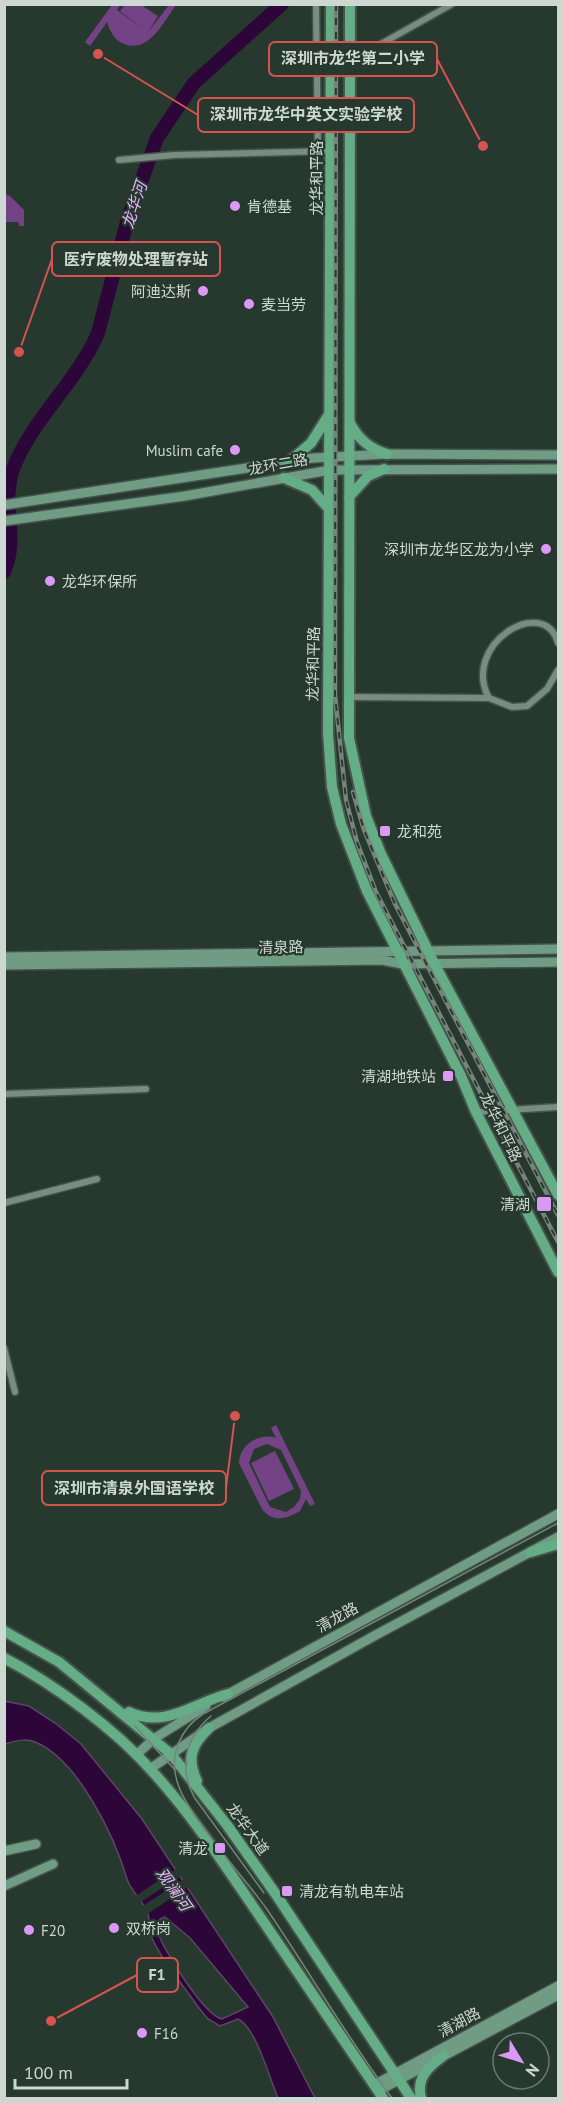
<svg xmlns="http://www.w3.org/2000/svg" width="563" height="2103" viewBox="0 0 563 2103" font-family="'PT Sans','Noto Sans SC',sans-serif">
	<rect width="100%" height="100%" fill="#27382e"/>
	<path fill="#744386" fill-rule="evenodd" d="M112,5H120L117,10L143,29L120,11L125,5H141L158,16L148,32L169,5H176C164,21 149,54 124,44C114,40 110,31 107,22L90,46L85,42Z
		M5,194L10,196L24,210V226H19L18,222H5Z
		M276,1425L315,1504L310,1506L306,1499L300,1511C286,1519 273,1523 262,1509L239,1463C239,1445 260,1432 276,1438L271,1428ZM267,1444L281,1450L301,1491L300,1499L294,1507L286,1512L270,1507L249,1463L254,1449Z
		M275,1451L294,1489L269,1501L251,1463Z"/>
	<path fill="#2c0638" stroke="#5d4566" stroke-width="1.5" fill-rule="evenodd" d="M4,1701L29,1706L55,1723L81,1744L142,1819L273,2017L315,2098H278C270,2080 256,2027 238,2019L220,2026L208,2019L199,2008C183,1985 162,1961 151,1936C147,1929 151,1921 148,1914C144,1901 131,1892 127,1879C115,1838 78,1759 35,1742C25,1738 15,1741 5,1744ZM165,1917L190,1938L248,2007L222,2019C204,2015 164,1951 158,1933C157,1928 158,1924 160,1919Z"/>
	<path fill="#27382e" d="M179,1867L184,1874L139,1903L134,1897Z
		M186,1878L191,1885L146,1915L141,1907Z"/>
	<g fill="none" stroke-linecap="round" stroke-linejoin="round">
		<path stroke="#2c0638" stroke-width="14" d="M4,572C20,534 0,510 13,469C32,419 77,382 98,333L128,218L157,138L194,83L282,4"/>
		<g stroke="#44534b" stroke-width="9">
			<path id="street" d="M316,4L318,151
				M331,68L349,62L452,4
				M119,160L174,155L331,151
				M348,697L489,698L512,707L527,706L547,689L558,670
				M489,698C460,645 544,593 558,643
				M4,1094L146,1089
				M476,1112L558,1107
				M4,1203L97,1179
				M4,1348L15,1392"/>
		</g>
		<g stroke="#44534b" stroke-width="12">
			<path id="secondary" d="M4,505L313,458L387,454L558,455
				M4,521L185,496L330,470L558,469
				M4,957L558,949
				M4,965L382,960L402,964L558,962
				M223,1697L558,1514
				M136,1755L155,1738L206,1706
				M150,1769L209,1728L374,1636L558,1537
				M4,1851L36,1844
				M4,1886L53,1864
				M374,2085L558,1986
				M378,2091L558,1995"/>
		</g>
		<g stroke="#44534b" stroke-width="14">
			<path id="primary" d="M331,4L328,733L332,787L341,824L367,891L461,1076L476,1112L558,1272
				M350,4L349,738L366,816L381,854L434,963L558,1195
				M350,423C358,439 370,449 387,454
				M289,462L311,443L330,413
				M284,478L312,490L330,510
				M349,497L368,476L384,469
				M531,1552L558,1544
				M4,1631L59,1662L171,1754L227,1825L275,1893L411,2098
				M4,1658C54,1684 115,1729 152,1771C194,1817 228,1870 263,1921C303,1980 343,2039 383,2098
				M129,1712C165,1729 194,1703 228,1694
				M197,1781C186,1758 192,1744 209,1728
				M421,2098C416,2078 428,2067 443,2056"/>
		</g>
		<use href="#street" stroke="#798c80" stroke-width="6"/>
		<use href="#secondary" stroke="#6f9c83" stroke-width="9"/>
		<use href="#primary" stroke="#65ad86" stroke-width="10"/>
		<path stroke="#77847c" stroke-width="1.5" d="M211,1716C186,1737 178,1767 194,1797L264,1893
			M135,1726L175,1770
			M392,2098C347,2037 309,1971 266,1908C243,1875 187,1817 177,1781C169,1755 180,1729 203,1714L558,1523"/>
		<g stroke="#77847c" stroke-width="4.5">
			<path id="rail" d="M336,4L335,695L346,800L357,842L376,892L558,1242
				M353,792L364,830L395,904L558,1215"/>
		</g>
		<use href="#rail" stroke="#27382e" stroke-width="2" stroke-dasharray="7" stroke-linecap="butt"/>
	</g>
	<g fill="#db99f5" stroke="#27382e" stroke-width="2">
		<circle cx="235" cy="206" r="6"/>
		<circle cx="203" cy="291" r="6"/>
		<circle cx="249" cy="304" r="6"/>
		<circle cx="235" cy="450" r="6"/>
		<circle cx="546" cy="549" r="6"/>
		<circle cx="50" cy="581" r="6"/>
		<rect x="379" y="825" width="12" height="12" rx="3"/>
		<rect x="442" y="1070" width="12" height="12" rx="3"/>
		<rect x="536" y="1196" width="16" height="16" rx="3"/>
		<rect x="214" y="1842" width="12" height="12" rx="3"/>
		<rect x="281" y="1885" width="12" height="12" rx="3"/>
		<circle cx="114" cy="1928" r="6"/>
		<circle cx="29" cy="1930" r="6"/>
		<circle cx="142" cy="2033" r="6"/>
	</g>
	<g text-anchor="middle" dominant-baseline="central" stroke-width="4.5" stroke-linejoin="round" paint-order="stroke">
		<g font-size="15" fill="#ced8d2" stroke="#27382e">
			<text transform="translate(316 178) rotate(-90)">龙华和平路</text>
			<text transform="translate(278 464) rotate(-10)">龙环二路</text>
			<text transform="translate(313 664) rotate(-89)">龙华和平路</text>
			<text transform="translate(281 947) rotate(-1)">清泉路</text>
			<text transform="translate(501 1127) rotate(64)">龙华和平路</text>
			<text transform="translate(337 1617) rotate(-29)">清龙路</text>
			<text transform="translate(248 1829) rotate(54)">龙华大道</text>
			<text transform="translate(459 2022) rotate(-28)">清湖路</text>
		</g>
		<g font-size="15" fill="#ced8d2" stroke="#27382e" text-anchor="start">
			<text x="247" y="206">肯德基</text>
			<text x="191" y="291" text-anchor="end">阿迪达斯</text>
			<text x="261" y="304">麦当劳</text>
			<text x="223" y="450" text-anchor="end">Muslim cafe</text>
			<text x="534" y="549" text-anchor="end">深圳市龙华区龙为小学</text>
			<text x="62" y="581">龙华环保所</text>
			<text x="397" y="831">龙和苑</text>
			<text x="436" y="1076" text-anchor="end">清湖地铁站</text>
			<text x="530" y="1204" text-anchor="end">清湖</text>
			<text x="208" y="1848" text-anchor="end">清龙</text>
			<text x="299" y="1891">清龙有轨电车站</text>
			<text x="126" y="1928">双桥岗</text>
			<text x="41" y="1930">F20</text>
			<text x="154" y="2033">F16</text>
		</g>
		<g font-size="16" font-style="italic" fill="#e9b2ff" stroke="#27382e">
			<text transform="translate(134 205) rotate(-72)">龙华河</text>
			<text transform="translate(174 1889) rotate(55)">观澜河</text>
		</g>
	</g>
	<path fill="none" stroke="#d45452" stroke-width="2" d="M483 146L437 59M98 54L198 115M19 352L52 259M235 1416L226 1488M51 2021L137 1975"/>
	<g fill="#d45452" stroke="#27382e" stroke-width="2">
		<circle cx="483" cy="146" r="6"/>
		<circle cx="98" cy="54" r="6"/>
		<circle cx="19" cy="352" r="6"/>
		<circle cx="235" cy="1416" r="6"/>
		<circle cx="51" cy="2021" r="6"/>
	</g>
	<g fill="#27382e" stroke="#d45452" stroke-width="2">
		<rect x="269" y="42" width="168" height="34" rx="6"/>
		<rect x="198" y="98" width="216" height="34" rx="6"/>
		<rect x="52" y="242" width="168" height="34" rx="6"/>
		<rect x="42" y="1471" width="184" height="34" rx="6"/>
		<rect x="137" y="1958" width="41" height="34" rx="6"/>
	</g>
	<g font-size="16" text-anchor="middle" font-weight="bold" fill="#ced8d2">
		<text x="353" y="64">深圳市龙华第二小学</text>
		<text x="306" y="120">深圳市龙华中英文实验学校</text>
		<text x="136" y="265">医疗废物处理暂存站</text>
		<text x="134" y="1494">深圳市清泉外国语学校</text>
		<text x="157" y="1980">F1</text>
	</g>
	<rect width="563" height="2103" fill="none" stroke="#ced8d2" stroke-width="12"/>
	<g transform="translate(521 2061) rotate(128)"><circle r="28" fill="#27382e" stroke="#6a7870" stroke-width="1.5"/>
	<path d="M0-4.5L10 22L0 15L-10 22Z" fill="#db99f5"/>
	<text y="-9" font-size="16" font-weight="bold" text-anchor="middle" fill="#ced8d2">N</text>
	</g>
	<path d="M15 2079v9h112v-9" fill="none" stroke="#ced8d2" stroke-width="3"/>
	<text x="24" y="2079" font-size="18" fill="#ced8d2" stroke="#27382e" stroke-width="4.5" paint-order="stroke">100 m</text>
</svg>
